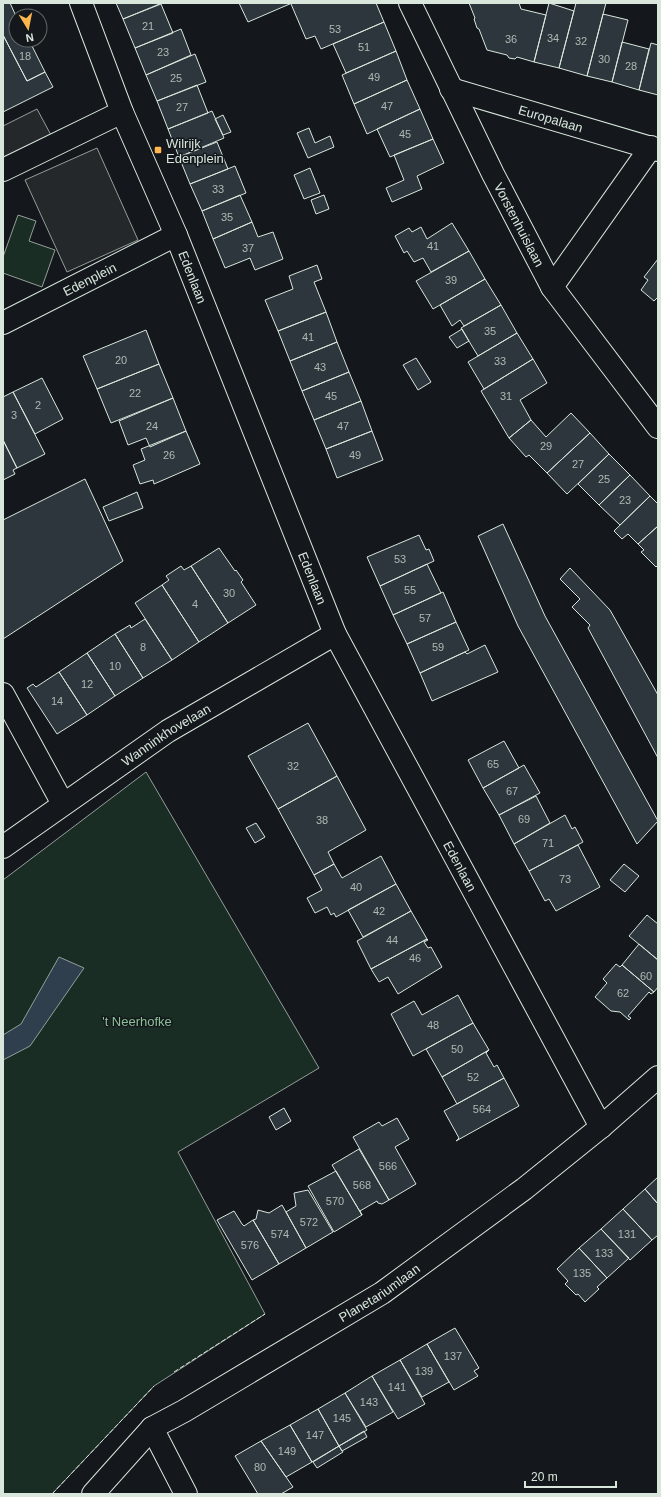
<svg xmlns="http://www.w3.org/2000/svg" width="661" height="1497" viewBox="0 0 661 1497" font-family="Helvetica,sans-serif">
	<rect width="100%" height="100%" fill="#14181c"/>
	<path fill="#1a2d24" stroke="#939e99" d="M18,215L36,221L29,241L55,250L42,287L3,273V257Z
		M146,772L319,1068L178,1152L265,1314L154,1386L52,1494H3V880Z"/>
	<path fill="#24282b" stroke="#939e99" d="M37,109L51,135L3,159V126Z
		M97,148L138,240L67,272L25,180Z"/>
	<path fill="#2f3f4d" stroke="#939e99" d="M59,957L84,968L30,1046L3,1060V1035L21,1024Z"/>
	<path fill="#2c363c" stroke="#d8e6dc" d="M3,3H10L16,16V40H29L45,72L27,81L3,35Z
		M116,3H162L123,19Z
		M239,3H292L248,22Z
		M292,3H376L384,22L321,49L315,36L306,39L291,4Z
		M469,3H519L521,9L546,15L534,62L517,57L515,59L509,58L507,55L487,50L479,29L477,28L474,19L475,18Z
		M549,3L574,11L559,68L534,62Z
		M576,3H606L587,76L559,68Z
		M161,4L173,33L135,48L123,19Z
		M603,14L628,20L612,82L587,76Z
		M384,22L396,51L346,73L333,44Z
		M181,29L191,55L146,75L135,48Z
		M3,35L27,81L45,72L53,87L3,112Z
		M622,42L649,49L639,90L612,82Z
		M651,43L658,45V95L639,90Z
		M396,51L407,80L354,104L342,75Z
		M195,54L206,82L157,101L146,75Z
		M407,80L420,109L367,134L354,104Z
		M197,85L208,113L168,129L157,101Z
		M420,109L433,139L390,157L377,129Z
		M212,111L224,138L179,157L168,129Z
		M223,115L231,132L223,135L215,119Z
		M309,128L315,143L330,136L334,147L308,158L297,133Z
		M433,139L444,163L417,176L422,189L392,202L386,188L404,180L394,155Z
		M217,142L228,169L190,184L179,157Z
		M235,166L246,193L202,211L190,184Z
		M310,168L320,193L304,199L294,175Z
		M240,195L252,222L213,239L202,211Z
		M324,195L329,209L316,214L311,200Z
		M252,222L258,237L273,232L283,259L255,270L250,258L225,268L213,239Z
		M452,223L469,251L431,272L423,258L414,262L407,251L404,253L395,236L409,228L412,232L421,227L427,239Z
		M469,251L485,279L433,309L416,281Z
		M658,259V297L654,301L641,290L648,280L644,277Z
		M317,265L322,279L314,282L326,312L278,331L265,300L293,289L289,276Z
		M485,279L501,305L464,326L460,320L452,326L440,305Z
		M501,305L517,333L478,356L461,328Z
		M326,312L337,342L290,361L278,331Z
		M462,329L469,341L457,348L449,337Z
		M146,330L159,364L97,389L83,356Z
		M517,333L533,359L484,389L468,362Z
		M337,342L349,372L302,391L290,361Z
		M416,358L431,382L418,390L403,365Z
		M533,359L547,383L520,400L531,420L509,438L481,391Z
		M159,364L173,398L111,423L97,389Z
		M349,372L361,401L314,420L302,391Z
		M42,378L63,419L35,434L13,392Z
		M13,392L45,454L17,468L3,440V397Z
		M173,398L186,431L150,447L146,438L128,445L119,421Z
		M361,401L372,431L326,449L314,420Z
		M571,413L590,433L547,473L529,455L526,457L509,438L531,420L546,437Z
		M186,431L200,464L154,484L153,480L140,484L133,465L145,460L141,449Z
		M372,431L383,460L337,478L326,449Z
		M590,433L609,454L567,494L547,473Z
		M3,440L17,468L13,470L15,474L3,480Z
		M609,454L630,475L599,505L578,484Z
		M630,475L650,496L620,525L599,505Z
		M85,479L123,561L3,639V520Z
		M137,492L143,508L109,521L103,507Z
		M650,496L658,504V526L638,544L628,534L622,539L614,531Z
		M503,524L545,616L658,821L637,844L518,626L478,536Z
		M658,526V565L656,567L641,552L644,550L638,544Z
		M419,535L426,550L429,549L434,561L380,586L367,557Z
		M219,548L235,571L236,570L243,580L241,582L256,605L228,623L191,566Z
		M427,564L441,593L393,615L380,586Z
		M181,566L184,570L191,566L228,623L199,642L162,585L169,580L166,576Z
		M570,568L610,610L658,695V758L588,628L590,625L572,607L580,599L560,579Z
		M162,585L199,642L172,660L135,603Z
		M443,592L456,622L407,644L393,615Z
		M145,619L172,660L143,678L115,634L130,625L131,628Z
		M456,622L469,650L420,673L407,644Z
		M115,634L143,678L115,696L87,653Z
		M485,645L498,672L432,701L420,673L465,652L467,654Z
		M87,653L115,696L87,715L59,672Z
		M59,672L87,715L57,734L27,688L33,684L36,687Z
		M308,723L337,776L278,809L248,756Z
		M504,741L519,768L483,788L468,760Z
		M524,765L540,793L499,815L483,788Z
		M337,776L366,830L328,852L334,864L314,875L278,809Z
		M536,796L550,823L514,844L499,815Z
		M565,815L572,829L575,827L583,842L529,871L514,844Z
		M256,823L265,837L255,843L246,828Z
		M578,845L600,887L556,911L549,899L545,901L529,871Z
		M381,856L396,884L336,917L334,913L331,915L327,907L315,913L307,898L322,890L314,875L334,864L342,878Z
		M624,864L639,876L625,892L610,880Z
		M396,884L411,911L363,937L348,910Z
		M411,911L427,939L371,969L357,941Z
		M647,915L658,924V960L629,936Z
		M427,939L428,940L424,942L428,948L431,947L442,967L398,994L388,977L379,982L371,969Z
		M639,944L658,960V987L654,992L622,965Z
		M616,964L620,967L622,965L654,992L651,994L649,992L628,1016L631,1018L629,1020L620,1012L611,1011L595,997L607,983L603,979Z
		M458,995L473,1023L413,1056L391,1014L414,1001L422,1015Z
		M473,1023L489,1050L442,1077L426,1049Z
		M489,1050L486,1053L494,1067L497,1065L504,1078L457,1104L442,1077Z
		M504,1078L519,1106L456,1141L459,1138L444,1111Z
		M284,1108L291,1121L276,1130L269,1117Z
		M397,1118L409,1139L395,1147L416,1184L389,1200L353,1137L379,1122L382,1126Z
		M359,1149L389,1200L382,1204L378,1203L377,1201L360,1211L362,1215L332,1165Z
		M336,1171L362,1215L334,1232L308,1186Z
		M658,1177V1204L645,1189Z
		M645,1189L658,1204V1235L652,1240L623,1209Z
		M308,1190L333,1232L306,1248L286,1212L296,1206L294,1193Z
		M282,1205L306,1248L279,1264L253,1220L256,1219L258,1210L269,1213Z
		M623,1209L652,1240L630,1260L601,1229Z
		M234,1211L242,1224L244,1226L253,1220L279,1264L252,1280L217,1220Z
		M601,1229L629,1258L607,1278L579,1248Z
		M579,1248L607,1278L597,1287L599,1289L585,1302L578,1294L576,1295L565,1284L568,1281L557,1269Z
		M455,1328L479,1368L474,1371L478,1376L454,1390L427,1344Z
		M427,1344L449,1382L422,1397L400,1360Z
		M400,1360L425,1404L398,1419L372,1376Z
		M372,1376L393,1412L366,1427L345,1393Z
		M345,1393L367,1430L339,1446L318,1409Z
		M318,1409L339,1446L312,1462L290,1425Z
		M290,1425L312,1462L286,1477L261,1441Z
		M364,1431L367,1437L342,1451L339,1446Z
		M261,1441L293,1487L281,1494H258L235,1456Z
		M339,1446L343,1452L317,1468L313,1462Z"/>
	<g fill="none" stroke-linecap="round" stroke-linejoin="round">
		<g stroke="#d8e6dc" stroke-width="24">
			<g id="minor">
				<path id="s1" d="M81,3L122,112L176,235L335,634L601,1127"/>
				<path id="s2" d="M410,3L493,174L552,287L658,427"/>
				<path id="s3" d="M451,89L658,150"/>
				<path d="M3,170L122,112"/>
				<path d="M552,287L651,147"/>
				<path id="s4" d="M3,323L176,235"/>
				<path d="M3,694L63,804"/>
				<path id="s5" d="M3,847L168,731L335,634"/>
				<path d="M152,1428L186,1494"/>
				<path id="s6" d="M93,1494L152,1428L184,1411L382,1293L524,1189L601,1127L658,1077"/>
			</g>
		</g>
		<use href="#minor" stroke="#14181c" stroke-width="22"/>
		<path stroke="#d8e6dc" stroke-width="1" stroke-dasharray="5 2" stroke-linecap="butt" d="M174,1372L265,1314
			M52,1494L154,1386"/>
	</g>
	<rect fill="#ffb74d" stroke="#14181c" stroke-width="1.5" x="154" y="146" width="8" height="8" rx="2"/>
	<g text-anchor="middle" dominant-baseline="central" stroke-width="3" stroke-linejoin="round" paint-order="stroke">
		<g font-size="11" fill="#adbab4">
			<text x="148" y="26">21</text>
			<text x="335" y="29">53</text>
			<text x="553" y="38">34</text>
			<text x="511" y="39">36</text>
			<text x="581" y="41">32</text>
			<text x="364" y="47">51</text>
			<text x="163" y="52">23</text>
			<text x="25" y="56">18</text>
			<text x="604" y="59">30</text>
			<text x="631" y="66">28</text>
			<text x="374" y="77">49</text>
			<text x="176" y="78">25</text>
			<text x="387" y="106">47</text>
			<text x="182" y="107">27</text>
			<text x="405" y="134">45</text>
			<text x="218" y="189">33</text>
			<text x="227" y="217">35</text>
			<text x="433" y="246">41</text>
			<text x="248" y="248">37</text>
			<text x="451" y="280">39</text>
			<text x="490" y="331">35</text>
			<text x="308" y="337">41</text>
			<text x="121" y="360">20</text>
			<text x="500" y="361">33</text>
			<text x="320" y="367">43</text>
			<text x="135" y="393">22</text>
			<text x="331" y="396">45</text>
			<text x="506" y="396">31</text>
			<text x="38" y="405">2</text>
			<text x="14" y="415">3</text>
			<text x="152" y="426">24</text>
			<text x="343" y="426">47</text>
			<text x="546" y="446">29</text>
			<text x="169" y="455">26</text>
			<text x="355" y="455">49</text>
			<text x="578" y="464">27</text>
			<text x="604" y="479">25</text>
			<text x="625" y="500">23</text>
			<text x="400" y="559">53</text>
			<text x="410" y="590">55</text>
			<text x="229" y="593">30</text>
			<text x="195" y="604">4</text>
			<text x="425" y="618">57</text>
			<text x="143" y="647">8</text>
			<text x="438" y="647">59</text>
			<text x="115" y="666">10</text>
			<text x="87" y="684">12</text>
			<text x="57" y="701">14</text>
			<text x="493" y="764">65</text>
			<text x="293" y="766">32</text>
			<text x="512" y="791">67</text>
			<text x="524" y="819">69</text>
			<text x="322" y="820">38</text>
			<text x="548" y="843">71</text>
			<text x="565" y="879">73</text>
			<text x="356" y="887">40</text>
			<text x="379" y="911">42</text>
			<text x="392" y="940">44</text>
			<text x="415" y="958">46</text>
			<text x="646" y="976">60</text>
			<text x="623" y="993">62</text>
			<text x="433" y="1025">48</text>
			<text x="457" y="1049">50</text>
			<text x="473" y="1077">52</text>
			<text x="482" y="1109">564</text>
			<text x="388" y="1166">566</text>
			<text x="362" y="1185">568</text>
			<text x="335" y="1201">570</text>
			<text x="309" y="1222">572</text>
			<text x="280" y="1234">574</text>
			<text x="627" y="1234">131</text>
			<text x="250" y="1245">576</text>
			<text x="604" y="1253">133</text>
			<text x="582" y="1273">135</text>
			<text x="453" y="1356">137</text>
			<text x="424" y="1371">139</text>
			<text x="397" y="1387">141</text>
			<text x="369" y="1402">143</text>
			<text x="342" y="1418">145</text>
			<text x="315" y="1435">147</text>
			<text x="287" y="1451">149</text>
			<text x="260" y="1467">80</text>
		</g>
		<g font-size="13" fill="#d8e6dc" stroke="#14181c">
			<text stroke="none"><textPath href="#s3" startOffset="104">Europalaan</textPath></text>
			<text stroke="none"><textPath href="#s2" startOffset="247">Vorstenhuislaan</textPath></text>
			<text stroke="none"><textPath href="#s1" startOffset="296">Edenlaan</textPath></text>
			<text stroke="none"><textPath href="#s4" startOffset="97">Edenplein</textPath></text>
			<text stroke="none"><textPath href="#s1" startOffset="620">Edenlaan</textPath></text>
			<text stroke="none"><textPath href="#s5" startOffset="198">Wanninkhovelaan</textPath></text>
			<text stroke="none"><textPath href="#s1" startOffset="944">Edenlaan</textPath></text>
			<text stroke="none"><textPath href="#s6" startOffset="353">Planetariumlaan</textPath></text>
		</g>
		<g font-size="13" fill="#d8e6dc" stroke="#14181c" text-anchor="start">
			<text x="166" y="143">Wilrijk<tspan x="166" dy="15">Edenplein</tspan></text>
		</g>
		<g font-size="13" fill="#8ac095" stroke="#14181c">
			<text x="137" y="1021">'t Neerhofke</text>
		</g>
	</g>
	<rect width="661" height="1497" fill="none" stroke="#d8e6dc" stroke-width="8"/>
	<g transform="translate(28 28) rotate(170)"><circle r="19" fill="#14181c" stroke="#626a69"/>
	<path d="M0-3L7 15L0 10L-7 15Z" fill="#ffb74d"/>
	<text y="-6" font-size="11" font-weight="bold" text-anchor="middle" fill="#d8e6dc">N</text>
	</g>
	<path d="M525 1481v6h91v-6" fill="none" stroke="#d8e6dc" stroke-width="2"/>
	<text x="531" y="1481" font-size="12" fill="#d8e6dc" stroke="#14181c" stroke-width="3" paint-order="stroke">20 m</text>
</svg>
